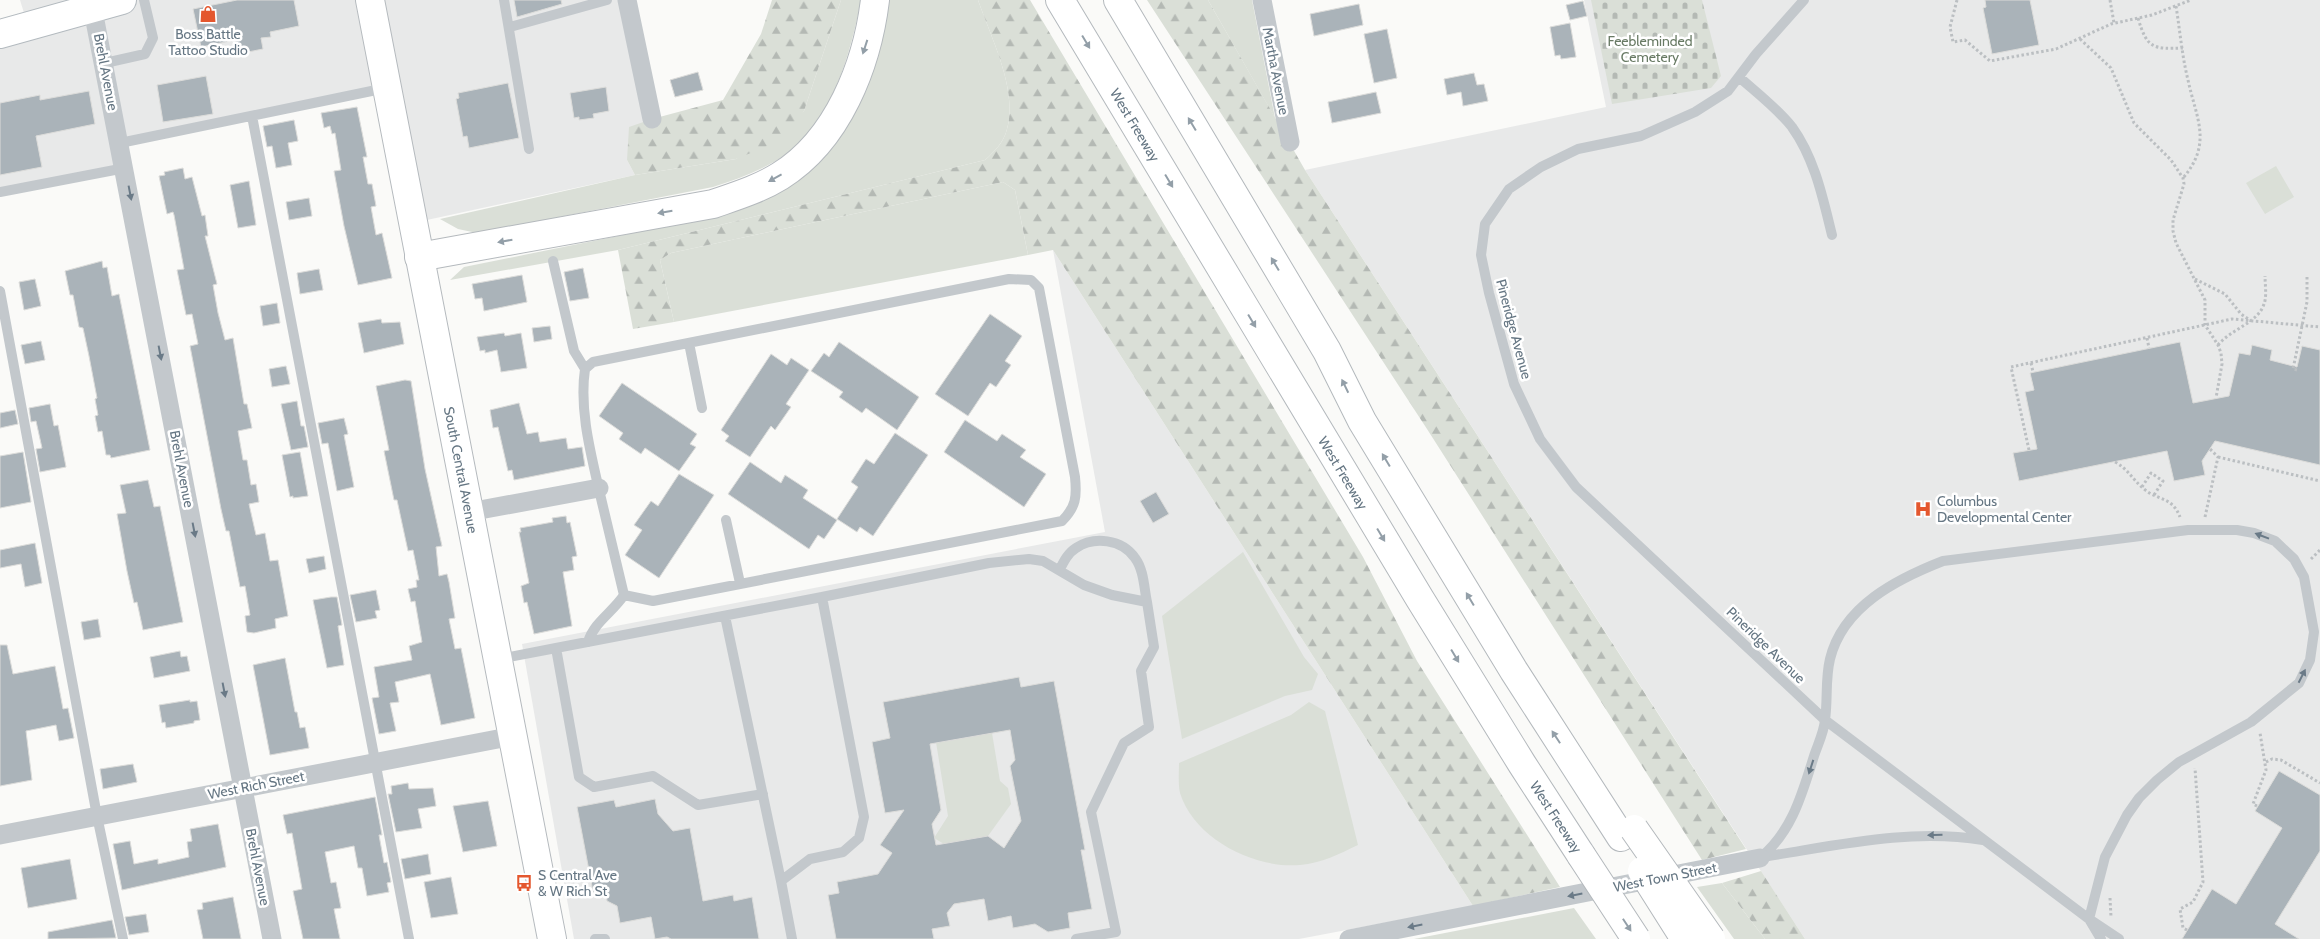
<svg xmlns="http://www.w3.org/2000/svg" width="2320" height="939" viewBox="0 0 2320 939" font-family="Cabin,sans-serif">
	<defs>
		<pattern id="forest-firs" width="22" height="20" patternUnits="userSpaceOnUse" patternTransform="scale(1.25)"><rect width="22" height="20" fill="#dadfd7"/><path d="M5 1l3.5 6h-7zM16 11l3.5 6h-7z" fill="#b4b9b4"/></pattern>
		<pattern id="cemetery-stones" width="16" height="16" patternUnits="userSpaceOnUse" patternTransform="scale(1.25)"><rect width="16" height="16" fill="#dadfd7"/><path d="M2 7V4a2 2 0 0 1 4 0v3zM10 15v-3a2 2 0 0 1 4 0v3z" fill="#b4b9b4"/></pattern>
	</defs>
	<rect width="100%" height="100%" fill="#fafaf8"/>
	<path fill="#e8e9e9" d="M20,0H627L652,119L627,160L635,175L413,223L387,88L120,143L125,168L0,192V34L28,26Z
		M1584,0H2320V939H1805L1305,170L1606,107Z
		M1053,250L1473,906L1299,939H574L522,644L1105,532Z"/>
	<path fill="#dadfd7" d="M841,0H861C850,55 833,119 786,154C764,170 738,179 713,187L477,233L458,229L440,219L635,175L736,159L804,111Z
		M885,0H978C991,38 1018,89 1007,129C1004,142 994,152 985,160L618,250L450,280L464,267L722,215L802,174Z
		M1208,0H1252L1275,118Z
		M2276,166L2294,197L2265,214L2246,183Z
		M1003,182L1015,190L1028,255L674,322L660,260L671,253Z
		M1243,552L1304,657L1318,674L1312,690L1285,696L1182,739L1162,616Z
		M1309,702L1325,711L1358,845C1339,854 1322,863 1300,865C1255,869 1194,839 1180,793C1178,784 1179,772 1179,763L1291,715Z
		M992,733L1000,781L1008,788L1011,804L988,836L944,844L934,838L948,816L935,736L948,741Z
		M1722,883L1765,939H1734L1697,887Z
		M1574,908L1596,939H1414Z"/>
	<path fill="url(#forest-firs)" d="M772,0H841L804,111L777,142L736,159L635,175L627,160L629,127L652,119L723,100L761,34Z
		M978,0H1030L1363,557L1417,661L1560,887L1473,906L1053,250L1028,255L1015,190L1003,182L671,253L660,260L674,322L633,329L618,250L985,160C994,152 1004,142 1007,129C1018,89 991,38 978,0Z
		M1147,0H1208L1305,170L1746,849L1702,860L1427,429Z
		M1761,871L1805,939H1765L1722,883Z"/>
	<path fill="url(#cemetery-stones)" d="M1591,0H1702L1721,76L1711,88L1612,104Z"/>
	<path fill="#aab3b9" stroke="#dcdcda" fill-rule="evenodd" d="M237,0H294L299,26L270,32L271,37L261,38L263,49L238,54L235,40L201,47L193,9Z
		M514,0H561L562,4L517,17Z
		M1985,0H2030L2039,45L1992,54L1983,8L1986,7Z
		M1583,1L1587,16L1570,20L1566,5Z
		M1359,4L1363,25L1314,36L1310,14Z
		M1570,23L1576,57L1561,59L1560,55L1555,56L1550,27Z
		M1387,29L1397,78L1374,83L1364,34Z
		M698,72L703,90L675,97L670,80Z
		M1474,73L1477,85L1484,84L1488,101L1463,106L1461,92L1447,95L1444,79Z
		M206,76L213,114L163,122L157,85Z
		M508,83L519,138L469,148L467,136L463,137L456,99L459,98L458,93Z
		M606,87L609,111L593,114L594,118L579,120V117L574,118L570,93Z
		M89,91L95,124L36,136L42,167L0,175V103L40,95V100Z
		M1376,92L1381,113L1332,123L1328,102Z
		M357,107L367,157H363L368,184H372L376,206L371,207L376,235L382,233L392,278L358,285L344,226L334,171L341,170L335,133L332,134L330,126L324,128L321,113Z
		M294,120L298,141L288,143L292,165L276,168L272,146L267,147L263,126Z
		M183,168L185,179L192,177L202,216L205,215L208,236H205L217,284L213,285L218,313L225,340L233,338L244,404H247L252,428L238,431L243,460H247L251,485L256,484L259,502L249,504L256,535L265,533L270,561L278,560L288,616L275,619L276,628L254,633L247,632L245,616L250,615L245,586L240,587L229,531H226L221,509L190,346L198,344L192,314L186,315L177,270L184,269L174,215L173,212L167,214L159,176L165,175L164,172Z
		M249,181L256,225L238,228L230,185Z
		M309,198L312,216L289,220L286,202Z
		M102,261L103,268L107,267L112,296L119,294L150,450L111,458L110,455H106L102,431L98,432L95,416L98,415L95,399L97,398L89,356L83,328L79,327L73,295H70L65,271Z
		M583,268L589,298L570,301L564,272Z
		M319,269L323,290L300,294L297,273Z
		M522,275L527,302L484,311L482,298L475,299L472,284Z
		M35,279L41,306L24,310L19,282Z
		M277,303L280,323L263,326L260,306Z
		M990,314L1022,336L1005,361L1011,365L996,387L990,383L968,416L935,394Z
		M381,319L382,323L400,322L404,344L364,353L358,323Z
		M550,326L552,339L534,342L532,328Z
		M504,333L505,336L521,333L527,368L501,372L497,350L485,353V350L480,351L477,337Z
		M41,341L45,360L25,364L21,345Z
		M839,342L919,397L897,430L866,408L862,413L839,397L843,392L811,371L824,353L829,357Z
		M2180,342L2193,403L2229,396L2239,353L2250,355L2252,345L2272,350L2270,360L2297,367L2302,346L2320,350V465L2215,441L2202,461L2205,475L2174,481L2167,451L2019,481L2013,453L2037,449L2025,392L2034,390L2030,373Z
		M771,354L787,365L791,358L809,370L786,404L791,407L775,430L771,426L750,457L725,441L729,436L721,430Z
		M286,366L290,384L272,387L269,369Z
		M405,380L411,381L425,469L442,546L436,547L439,576L447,574L449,582L455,618L449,619L455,649L461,648L475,718L441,725L430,674L395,682L399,702L390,703L396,731L379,734L372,698L379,697L374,667L412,660L409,646L422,642L415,601L411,602L408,589L417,587L416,580H419L413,550L408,551L397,500H394L384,451L389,450L376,386Z
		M622,383L697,434L690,444L696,447L679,471L645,448L641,454L619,439L623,433L599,416Z
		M297,401L301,426H304L308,447L291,450L281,404Z
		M519,403L527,434L538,432L540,442L566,438L568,449L582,447L585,466L514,480L512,470L508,471L498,427L493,428L490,410Z
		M50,404L54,426L58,425L66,467L40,472L36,449L42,448L36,421L31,422L29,408Z
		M15,410L18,424L0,428V413Z
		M344,418L348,434L344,435L354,487L337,491L328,443L322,444L318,423Z
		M965,420L997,441L1002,434L1026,450L1020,457L1046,474L1024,507L944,452Z
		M895,433L928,455L873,536L860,527L857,532L837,519L858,487L851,482L866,459L874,464Z
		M23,452L31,502L0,508V456Z
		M300,452L308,496L293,498V496L290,497L282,455Z
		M750,462L781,483L785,475L808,490L803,498L837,520L824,539L818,535L809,549L728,494Z
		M679,474L714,495L659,578L625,555L642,530L634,525L651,501L658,506Z
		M148,480L154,507L160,506L183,622L143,630L137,602L134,603L127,571L117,514L126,513L120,485Z
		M1156,492L1169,514L1153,523L1140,501Z
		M566,516L567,523L570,522L577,556L572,557L574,570L563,572L572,626L534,634L527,602L524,603L521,586L529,583L519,532H521L520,528L553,522L552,518Z
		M35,543L42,583L25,587L21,564L0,568V550Z
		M324,556L326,569L309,573L306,559Z
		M376,590L380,610L375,611L377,618L356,622L350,595Z
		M331,597H337L342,625L338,626L344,665L327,668L313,600Z
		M98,619L101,637L84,640L81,622Z
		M0,645H7L13,674L55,666L63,709L68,708L74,738L59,741L56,725L26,731L32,780L0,786Z
		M180,651L181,657L187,656L190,671L154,678L150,657Z
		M285,658L295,712H297L300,728L305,727L309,748L270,755L253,665Z
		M1019,677L1021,687L1054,681L1085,850H1081L1092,909L1068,913L1070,928L1048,932L1035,924L1013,928L1011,916L988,921L984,899L954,904L947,913L950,926L932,929L934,939H836L828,895L839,893L837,882L878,874L892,853L880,845L904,810L885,813L872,742L890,738L883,702ZM1010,730L1015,760L1010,766L1021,821L1004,848L988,836L936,845L932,824L941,810L930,744Z
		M190,700V702L197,701L200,720L194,721V723L166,728L165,722L162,723L159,705Z
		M133,764L137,782L103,789L100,769Z
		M2279,771L2320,795V851L2275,924L2299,939H2182L2212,889L2236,904L2282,828L2255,811Z
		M408,783L409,789L433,788L436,806L418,809L422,828L396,832L388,794H392L391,786Z
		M375,797L382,835H379L384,863L387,862L391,882L387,883L389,892L367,896L362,868H358L354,846L325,852L331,883L336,882L341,908L334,909L340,939H303L293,891L302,889L292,833L287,834L283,815Z
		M655,799L658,814L673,831L690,828L703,901L733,895L734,901L752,897L759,939H671L667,937L655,939L651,917L620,923L617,906L607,901L606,894L594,897L577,807L614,800L616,807Z
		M488,801L497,846L463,852L453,806Z
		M218,824L226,867L122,890L113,844L130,841L134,864L158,859V864L189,857L187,842L192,841L190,829Z
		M428,854L431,874L405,879L401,859Z
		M70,859L77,899L28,908L21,868Z
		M451,877L458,914L431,918L424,882Z
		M233,897L241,939H203L197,910L203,909L202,903Z
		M146,914L149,932L129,935L125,917Z
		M112,920L116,938L48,939V932Z"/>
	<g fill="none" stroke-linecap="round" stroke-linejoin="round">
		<g stroke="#b3babf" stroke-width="30">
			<path id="secondary" d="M0,34L122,0"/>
		</g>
		<g stroke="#b5babe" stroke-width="30">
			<path id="primary" d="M370,0L552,939"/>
		</g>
		<g stroke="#b4b9bd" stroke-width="30">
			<path id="highway" d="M1060,0L1420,599L1522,764L1581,855
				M1118,0L1327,351L1362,421L1514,671L1621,837
				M419,257L713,204C736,196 759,189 780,176C838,140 867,65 875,0"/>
		</g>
		<path stroke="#bbbfc2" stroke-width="3" stroke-dasharray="2.5 2.5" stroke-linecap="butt" d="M1957,0L1950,27L1953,42L1965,40L1990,61L2056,49L2111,24L2152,15L2191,0
			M2110,0L2114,23
			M2176,6C2180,31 2182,56 2188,80C2196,118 2213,143 2183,178
			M2138,18C2147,49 2153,49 2183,48
			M2080,39L2111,68L2134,123L2171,160L2183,178L2184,184L2173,220V231L2176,243L2205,300V325L2218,345L2221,353L2222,364L2216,398
			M2195,279L2225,294L2241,314L2251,321
			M2147,338L2149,348
			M2218,345C2231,329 2258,323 2264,304C2267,297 2265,284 2265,276
			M2031,363L2033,372
			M2297,370L2293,369L2307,302V276
			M2029,450L2011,367L2232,319L2320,327
			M2218,457L2320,481
			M2115,462C2128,469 2133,480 2144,489C2158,501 2172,496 2180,517
			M2142,487L2151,473L2163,481L2154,495
			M2205,517L2218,457L2210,449
			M2311,559L2320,550
			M2266,762L2272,759L2281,760L2320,783
			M2257,806L2253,804L2266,770L2260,733
			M2110,898L2111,917
			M2187,930L2183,928L2180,909L2193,902L2203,882L2195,768"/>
		<path stroke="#c3c8cc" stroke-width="10" d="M504,0L529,149
			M1804,0L1756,54L1728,91L1695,112L1641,136L1578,149L1541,167L1509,189L1485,224L1481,255L1489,293L1514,384L1540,439L1576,487L1825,720L2089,919L2101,939
			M510,27L607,0
			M105,63L145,54L153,38L144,0
			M1739,77C1757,93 1777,108 1792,127C1815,159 1823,199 1832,235
			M252,116L409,939
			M120,143L386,88
			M0,192L125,168
			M553,261L574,351L585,369
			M1009,279L1031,280L1039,288L1075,477C1077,497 1076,507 1062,521L653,601L624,595C616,561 608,527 600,494C591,454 579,410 585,369L593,362Z
			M0,291L97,816L123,939
			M689,343L702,408
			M726,520L740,583
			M1060,569C1064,561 1068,553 1076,548C1094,536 1122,539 1135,558C1144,570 1144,588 1147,602
			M822,597L989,563L1029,559L1043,561L1084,585L1112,595L1147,602L1154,647L1141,671L1149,727L1124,743L1091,812L1116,932L1076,939
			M725,616L781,881
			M588,642C594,622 613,612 624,595
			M556,648L822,597L864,817L859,838L843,852L810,859L781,881L792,939
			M499,659L556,648L579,777L594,787L653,776L698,805L763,794
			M1762,857C1835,846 1908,828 1983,840
			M1760,858C1792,832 1802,794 1814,756C1818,744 1824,732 1825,720C1828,699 1825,680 1830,659C1843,606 1897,579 1943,561L2188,530H2237L2254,533L2275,541L2294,559L2304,577L2314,632L2310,660L2299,683L2251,722L2179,762L2157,780L2139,798L2127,815L2105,857L2089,919L2119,939
			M595,939H605"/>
		<path stroke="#c3c8cc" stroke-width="19" d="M91,0L272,939
			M627,0L652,119
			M1262,0L1290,142
			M469,512L599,488
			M0,835L513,736
			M1349,939L1760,858"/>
		<use href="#secondary" stroke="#fff" stroke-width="28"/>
		<use href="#primary" stroke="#fff" stroke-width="28"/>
		<use href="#highway" stroke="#fff" stroke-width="28"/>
		<g stroke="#b4b9bd" stroke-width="30" stroke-linecap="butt">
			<path id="highway-bridge" d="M1634,829L1711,939
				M1581,855L1636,939
				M1642,871L1685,939"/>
		</g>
		<use href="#highway-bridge" stroke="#fff" stroke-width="28"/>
	</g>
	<defs><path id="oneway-solid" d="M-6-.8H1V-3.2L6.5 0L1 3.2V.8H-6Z" transform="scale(1.25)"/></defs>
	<g fill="#939fa8">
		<use href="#oneway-solid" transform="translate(1086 42) rotate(59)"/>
		<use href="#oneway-solid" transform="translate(865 47) rotate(108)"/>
		<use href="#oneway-solid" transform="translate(1192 124) rotate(-121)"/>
		<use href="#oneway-solid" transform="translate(775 178) rotate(151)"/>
		<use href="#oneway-solid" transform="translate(1169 181) rotate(59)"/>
		<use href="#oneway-solid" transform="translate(665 212) rotate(170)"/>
		<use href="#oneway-solid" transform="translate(505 241) rotate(170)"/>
		<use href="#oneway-solid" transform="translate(1275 264) rotate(-121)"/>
		<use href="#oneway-solid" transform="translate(1252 321) rotate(59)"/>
		<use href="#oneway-solid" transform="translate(1345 386) rotate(-116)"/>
		<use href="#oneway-solid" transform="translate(1386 460) rotate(-121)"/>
		<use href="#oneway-solid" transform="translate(1381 535) rotate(59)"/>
		<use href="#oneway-solid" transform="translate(1470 599) rotate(-121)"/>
		<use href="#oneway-solid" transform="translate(1455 656) rotate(59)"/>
		<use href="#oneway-solid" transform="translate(1556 737) rotate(-123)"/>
		<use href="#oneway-solid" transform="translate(1627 925) rotate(57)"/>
	</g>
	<g fill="#6a7a87">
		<use href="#oneway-solid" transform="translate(130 193) rotate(79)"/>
		<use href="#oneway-solid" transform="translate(160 353) rotate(79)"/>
		<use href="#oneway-solid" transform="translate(194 530) rotate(79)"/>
		<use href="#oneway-solid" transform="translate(2262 536) rotate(-159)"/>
		<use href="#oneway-solid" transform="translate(2302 676) rotate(-63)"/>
		<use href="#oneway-solid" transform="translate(224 690) rotate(79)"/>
		<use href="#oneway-solid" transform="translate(1811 767) rotate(108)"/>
		<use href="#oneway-solid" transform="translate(1935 835) rotate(178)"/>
		<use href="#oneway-solid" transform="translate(1575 895) rotate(169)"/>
		<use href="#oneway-solid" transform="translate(1415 926) rotate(169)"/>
	</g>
	<defs>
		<g id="shop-bare" transform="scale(1.35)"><path d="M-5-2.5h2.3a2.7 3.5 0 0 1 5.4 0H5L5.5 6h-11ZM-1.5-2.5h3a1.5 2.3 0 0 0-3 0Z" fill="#e4572e" stroke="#fff" stroke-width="2.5" paint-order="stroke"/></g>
		<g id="hospital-bare" transform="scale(1.35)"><path d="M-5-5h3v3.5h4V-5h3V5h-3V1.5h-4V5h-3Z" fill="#e4572e" stroke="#fff" stroke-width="2.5" paint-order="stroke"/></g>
		<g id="bus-bare" transform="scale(1.35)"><path d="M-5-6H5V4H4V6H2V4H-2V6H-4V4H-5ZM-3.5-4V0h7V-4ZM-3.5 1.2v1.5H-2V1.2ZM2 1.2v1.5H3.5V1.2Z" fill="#e4572e" stroke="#fff" stroke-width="2.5" paint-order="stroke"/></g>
	</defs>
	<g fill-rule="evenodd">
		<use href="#shop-bare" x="208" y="14"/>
		<use href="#hospital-bare" x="1923" y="509"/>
		<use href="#bus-bare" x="524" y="883"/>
	</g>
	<g text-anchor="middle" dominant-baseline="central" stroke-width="5" stroke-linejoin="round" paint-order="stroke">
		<g font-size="14" fill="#657683" stroke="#fff" text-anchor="start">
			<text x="208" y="34" text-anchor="middle">Boss Battle<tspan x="208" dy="16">Tattoo Studio</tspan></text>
			<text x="1937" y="501">Columbus<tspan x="1937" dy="16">Developmental Center</tspan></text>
			<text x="538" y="875">S Central Ave<tspan x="538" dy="16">&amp; W Rich St</tspan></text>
		</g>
		<g font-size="14" fill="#687a64" stroke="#fff">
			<text x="1650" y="41">Feebleminded<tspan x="1650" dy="16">Cemetery</tspan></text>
		</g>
		<g font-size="14" fill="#657683" stroke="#fff">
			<text transform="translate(1276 71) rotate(79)">Martha Avenue</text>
			<text transform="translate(106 72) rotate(79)">Brehl Avenue</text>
			<text transform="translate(1135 125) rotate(59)">West Freeway</text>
			<text transform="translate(1514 329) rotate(75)">Pineridge Avenue</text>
			<text transform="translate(182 469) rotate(79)">Brehl Avenue</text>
			<text transform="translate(461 470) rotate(79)">South Central Avenue</text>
			<text transform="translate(1343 473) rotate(59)">West Freeway</text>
			<text transform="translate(1766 645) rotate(44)">Pineridge Avenue</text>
			<text transform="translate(256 785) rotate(-11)">West Rich Street</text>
			<text transform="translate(1556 817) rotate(57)">West Freeway</text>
			<text transform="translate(258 867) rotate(79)">Brehl Avenue</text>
			<text transform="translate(1665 877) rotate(-11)">West Town Street</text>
		</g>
	</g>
</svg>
